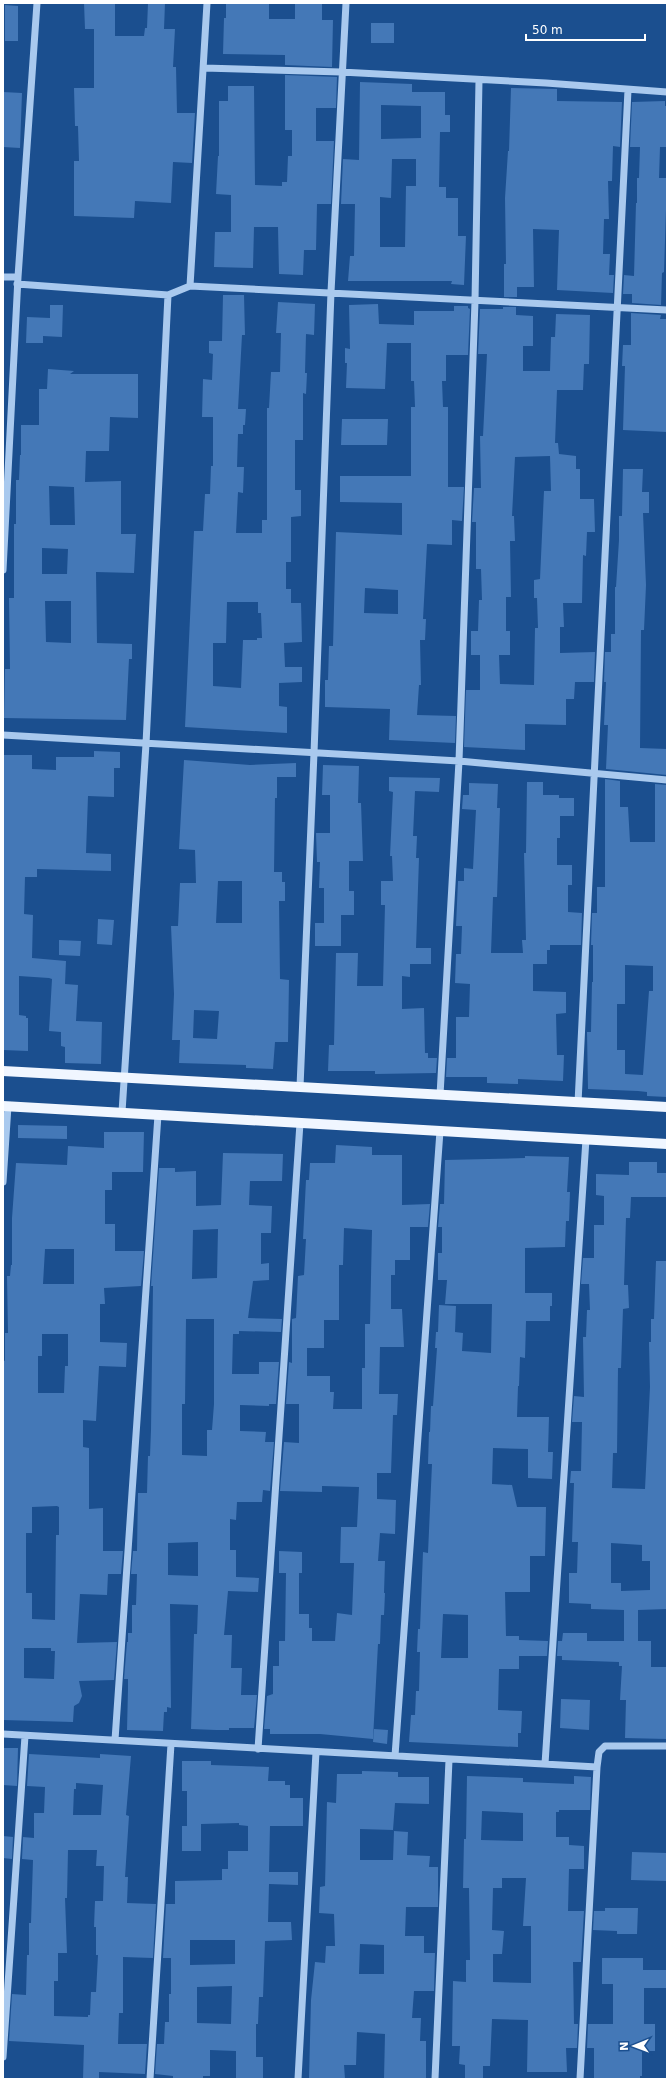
<svg xmlns="http://www.w3.org/2000/svg" width="670" height="2082" viewBox="0 0 670 2082" font-family="'DejaVu Sans',sans-serif">
	<rect width="100%" height="100%" fill="#1b4f8f"/>
	<path fill="#4478b7" fill-rule="evenodd" d="M84,3H115V36H144L145,28H147L148,3H165L164,29H175L173,67H176L177,113H195L192,163L173,162L171,203L135,201L134,218L74,216V161H79L78,126H75L74,88H94V29H85Z
		M226,3H269V19H295V3H322V20H333L332,67L285,65V55L223,54L224,18H226Z
		M5,5L18,6V41H5Z
		M371,23H394V43H371Z
		M285,75L337,77L336,108H316V141H334L331,204H317L316,250H304L303,275L279,274L278,227H254L253,268L214,267L215,232H231V195L216,194L218,156H219V101H228V86H254L255,185L282,186V182H287L288,156H292V130H285Z
		M360,82L412,84V92H445V115H450V132H440L439,187H446V198H458V236H466L464,285L451,284L452,281H348L350,256H354L355,204H341L343,159L359,160ZM381,105L421,106V138L381,139ZM392,159H416V186H406L405,247H380V197L391,198Z
		M511,88L557,89V101L622,102L620,147L613,146L612,181H608L609,219H604L603,254H610L609,275H614L613,293L557,290L559,230L533,229L534,287H517V297H504V264H506L505,198L508,151H509Z
		M3,92L22,93L20,148L3,147Z
		M665,101V106H667V147H660L659,178H667L664,272L662,273L661,305L632,303V294H623L624,275L634,276L636,203H637V178H639L640,147H630L632,102Z
		M223,295H244L245,335H242L238,409H246L245,425H243V434H238L237,467H244L243,493L238,492L236,533H262V520H267V408H269L271,372H280L281,333H276L278,302L315,304L314,335L306,334L305,373H307L306,394L303,393V440H295V490H301V516L291,517V562H286V589H291V603H301L302,642L284,643L285,667H302V682L279,683V706L287,707V733L185,727L194,531H203L205,494H210L211,466H213V417H202L203,379L212,380L213,354L209,353V341H222ZM227,602H258V613H261L262,638H257V640H243L241,688L213,686V643H226Z
		M378,304L379,324L414,325V311H454V306H468V308L470,309L468,355H446V381H442L443,407H448V487H464L462,521L452,520V545L427,544L423,619H426L425,640H420L421,685H419L417,715L456,716L455,743L389,740L390,709L325,707V680H328L329,646H333L336,532L402,535V503L340,502V476H411V407H415L414,381H411V343H387L385,389L346,388L347,363H345V348L350,349L349,305ZM365,588L398,590V614L364,613Z
		M50,305H63L62,337L43,336V343H26L27,317L50,318Z
		M503,307H516V315L533,316V346H523V371H550L551,337H555L556,314L590,315L589,364H584L583,390H557L555,443H558L559,454L576,456V469H580V499H594L595,532H587L586,556L583,555L582,603H563L564,627H560V653L595,652L594,682H575L574,699H566V725L525,724V750L464,747L466,690H480V655H471V631H478L479,600H482L481,569H476V522H472L474,488H481L480,436H483L486,375L487,354H478L480,309H503ZM550,456L551,491H544L540,579L534,580V598H537L538,628H535L534,685L500,684L499,655H510V631H506V597H511L510,541H515L514,516H512L515,457Z
		M631,313L661,315L660,319H667V432L623,430L625,366H622L623,345H631Z
		M48,369L74,371L70,374H138V418L110,417L109,451H86L85,482L121,481V534H136L134,573L96,572L97,643L132,644V659H129L126,720L4,718L5,669H10L9,598H14V524H16V480H19L20,455H21V425H39V389H47ZM49,486L74,487L75,525H50ZM42,548L68,549L67,574H42ZM45,601H71V643L46,642Z
		M342,419H388L387,445H341Z
		M623,469H643L642,492H649V513H643L646,585L644,630H641L640,748L667,749V775L606,769L608,725H604L606,682H604L605,652H611V634H615V587H616L619,540V516H622Z
		M94,751L120,752V768H114V797L88,796L86,853L111,854V871L37,869V877H25L24,914L33,915L32,958L66,961L65,984L78,985L76,1021L102,1022L101,1064L65,1063V1047L61,1046V1032L49,1031L52,979L49,978L19,976V1015L26,1016V1018H28V1051L3,1050V755H32V769L56,770V757H94Z
		M184,760L250,765L296,763V777H277V798H275L274,872H282V882H285V901H279L280,979L289,980L288,1042H275L273,1069L246,1068V1065L179,1063L180,1040H172L174,994L171,926H178L180,883H196L195,850L179,849ZM218,881H242V923H216ZM194,1010L219,1011L217,1039L193,1038Z
		M323,765L359,766L358,803H361L363,861H349V891H354V915H341V946H315V923H324V888H319L320,862H317L316,833H330V795H322Z
		M389,777L440,778L439,792L415,791L413,836H417L416,858H419L416,948H431V964H410V977L402,976V1009L424,1008L425,1053H428V1058H437L436,1073L375,1074V1071H328L329,1045H334L336,953H358L357,986H383L385,905H381V881H393L392,856H390L393,792L389,791Z
		M605,779L620,781V807H628L630,842H655V784L667,785V1097L647,1096V1092L638,1091L588,1089L587,1032H591L592,982H593V945H591L592,913H597V887H605ZM625,965L653,966V991H649L643,1075L625,1074V1050H617V1004H625Z
		M527,782H543V795H559V798H574V816H560V838H557V865H572V885H568V912L582,913L581,945H550V950H547V964H533V991L566,992V1013L556,1014L557,1055H564L563,1081L518,1079V1084L487,1083V1077H446L447,1058H456V1017H469L470,984L455,983L456,954H461L462,926H456L458,881H464V868L473,869L476,810L462,809L463,795H469V783L498,784L497,808H500L497,897H493L491,953H523L522,940H526L524,853H526Z
		M98,919L114,920L112,945L97,944Z
		M59,940L81,941L80,956L59,955Z
		M18,1125L67,1126V1139L18,1138Z
		M104,1132H144L143,1172H112V1190H105V1224H115V1251H144L141,1286L104,1288L105,1304H100V1342L127,1343L126,1367L99,1366L96,1421L83,1420V1447L89,1448V1509L103,1508V1551H123L121,1574H108L107,1595L80,1594L77,1643L117,1642L114,1680L79,1681L82,1696L79,1703L74,1706L73,1722L3,1720V1360L5,1361V1333H8L7,1276H10L11,1265H12V1218L16,1163L67,1165L68,1146L104,1148ZM45,1249H74V1284H43ZM42,1334H68V1366H65L64,1393H38V1356H42ZM57,1506L59,1507V1535H56L55,1620L32,1619V1593H26V1533H32V1507ZM24,1648H51V1651H55L54,1679L24,1678Z
		M336,1145L372,1147V1155H402V1205L430,1204L428,1227H410V1260H395V1275H391V1309H402L404,1347H380L379,1394H398L397,1415H393L391,1473H377V1499L396,1500L395,1534L380,1533L378,1561H385L384,1593H385L384,1615H381L380,1644H378L373,1739L320,1734H270V1729H264L267,1696L273,1694V1666H279V1641H285L286,1573H279V1551L302,1552V1573H299V1614H309V1628H312V1641H335L337,1613L352,1615L354,1563H340L341,1527H357L359,1487L322,1486V1492L280,1491L284,1442L299,1443V1404H286L289,1362L292,1363V1319L296,1318L298,1276L304,1275L306,1239H303L306,1180H309L310,1163H335ZM344,1228L372,1230L370,1324H365V1368H362V1409H333L334,1392H330V1376H307V1348H324V1320H339V1265H343Z
		M223,1153L283,1154L282,1181H250L249,1205L272,1206L271,1233H261V1264L269,1263V1280L253,1281L248,1318L282,1319L281,1332L239,1331V1334H233L232,1374H259V1362H279L276,1404H269V1406L240,1405V1431L266,1432L265,1442H274L270,1491L263,1490L262,1502H237L236,1520L230,1519V1550H236V1577L259,1578L258,1592L228,1591L224,1635H232L231,1668H242L241,1695H257L254,1728H229V1730H216L191,1729L194,1634H197L198,1605L170,1604L171,1708L167,1707V1712H164L163,1731L127,1730L128,1689V1679H124L127,1642H128V1633H132V1605H136L137,1574H131L133,1551H137L138,1493H147L148,1456H150L151,1430L153,1286H151L159,1168H175V1172L196,1171V1206L221,1205ZM218,1229L217,1278L192,1279L193,1230ZM186,1319H214V1404L212,1430H207V1456L182,1455V1404H185ZM198,1542V1576L168,1575V1543Z
		M525,1156L569,1157L567,1192H570L569,1221H566L565,1247L525,1248V1293H552V1306H550V1321H526L525,1358L520,1357L519,1386H518L517,1417H549L548,1452H553L552,1479L528,1478V1449L493,1448L492,1484L512,1485L517,1507H546L545,1556H530V1592H505L506,1636H519V1640L548,1641L547,1656H519V1669H499L498,1710L522,1711L521,1733H518V1747L409,1742L411,1715H415L416,1691H419L420,1652H417L418,1629H420L423,1552L428,1553L432,1464H428L429,1432H430L431,1406H433L437,1348H435L436,1332H438L439,1305L456,1306L455,1332L463,1333L462,1351L491,1353L492,1304H445L447,1280H438V1253H442V1227H438L440,1204H444L445,1160L525,1158ZM443,1614L468,1615V1658H441Z
		M629,1162H657V1173H667V1197H631L630,1218H626L624,1285H628L629,1308L623,1309L621,1368H618L617,1453H613L612,1488L645,1489L650,1387L649,1342H651V1319H654L656,1261H667V1609L638,1610V1641H651V1667H667V1739L625,1738L626,1700H620L622,1666H619V1662L562,1660V1656H557L558,1641H562L563,1633H587V1641H624V1610L591,1609V1604L569,1603V1573H577L578,1542H572L574,1483H570L571,1471H581L582,1422H572L574,1396L584,1397L583,1337H586L587,1310H590L589,1284H581L583,1258H594V1225H604V1196L596,1195V1174L629,1175ZM611,1543L642,1545V1561H650V1590L621,1591V1583H611Z
		M561,1699L590,1700L589,1730L560,1728Z
		M374,1729L388,1730L387,1744L373,1742Z
		M3,1748H18L17,1786L3,1785Z
		M29,1754L100,1758V1754L131,1756L126,1815L129,1816L125,1877H128L127,1903L156,1904L153,1958L123,1957V2013H119L118,2044H147L145,2074L99,2072V2079H83L84,2045L9,2041L12,1994L26,1995L27,1955H29V1923H31L33,1860L22,1859L23,1837L34,1838V1813H44L45,1787L27,1786ZM76,1783L103,1785L101,1815H73L74,1789H76ZM68,1850H97L96,1866H104L103,1901H95L94,1927H96V1955H98L96,1992H91L90,2015H88V2017L54,2016V1981H58V1953H67L65,1898H67Z
		M182,1761H211V1765L269,1767L268,1781H285V1785H290V1798H303V1826H270L269,1872H298V1885L269,1884L268,1922H291L292,1940L265,1941L263,1997H259L258,2024H256V2057H263V2079H236V2051L210,2050V2076H203V2079H173V2076L155,2074L157,2044H164L165,2022H169V1994H171V1958H163L166,1904H175V1881L222,1880V1869H228V1851H248V1826L239,1825V1823L201,1824V1851H182V1826H187V1791H182ZM190,1940H235V1964L190,1965ZM232,1986L231,2024L197,2023V1987Z
		M362,1771L398,1772V1777H429V1804L395,1803L393,1830L360,1829V1860H393L394,1831L408,1832L407,1855L430,1856L429,1867H438V1907H406L405,1936H424V1953H435L434,1991H414L412,2018H421L420,2041H426V2079H384L385,2034L357,2032L356,2065H344L345,2079H309L311,2000L315,1962L325,1963L326,1946H335L334,1914L319,1913L320,1887L325,1886L327,1802L336,1803L337,1774H362ZM360,1944L384,1945V1974H359Z
		M467,1776L523,1778V1782L574,1784V1776L591,1777L590,1810H559V1812H556V1837H569V1845L584,1846V1869H569L568,1911H584L581,1962H573L574,2024H578L577,2048H566L567,2072H527L528,2020L492,2019L490,2066H483V2079H465V2065L459,2064L460,2046H452L453,1981L466,1982V1960H470L469,1888H463L464,1839H466ZM482,1811L523,1813V1841L481,1840ZM502,1878H526L523,1926H531V1983L493,1982V1954H502L504,1931L492,1930L493,1888H502Z
		M3,1836L13,1837L12,1859L3,1858Z
		M632,1852L667,1853V1881L631,1880Z
		M605,1908H638L637,1934H617V1931L593,1930L594,1911H605Z
		M602,1958H643V1970H666V1988H644V2024H655V2051H642V2076H640V2079H594V2048H587L588,2024H613V1984H602Z"/>
	<g fill="none" stroke-linecap="round" stroke-linejoin="round">
		<path stroke="#a9c9ee" stroke-width="7" d="M204,68L341,72L546,83L667,92
			M3,277H18
			M17,284L168,295L190,286L667,310
			M190,286L207,3
			M3,570L18,277L37,3
			M3,735L459,761L667,780
			M300,1087L314,753L331,292L346,3
			M440,1095L459,761L475,301L479,80
			M578,1103L628,90
			M122,1112L146,744L168,295
			M3,1182L8,1106
			M3,1734L597,1767L599,1752L605,1746H667
			M115,1740L158,1115
			M258,1749L300,1123
			M395,1756L440,1131
			M545,1764L586,1139
			M3,2057L25,1736
			M150,2079L171,1744
			M298,2079L316,1752
			M435,2079L449,1760
			M580,2079L597,1767"/>
		<path stroke="#f0f6ff" stroke-width="10" d="M3,1071L667,1107
			M3,1106L667,1144"/>
	</g>
	<rect width="670" height="2082" fill="none" stroke="#ffffff" stroke-width="8"/>
	<g transform="translate(634 2046) rotate(269)" stroke="#1b4f8f" stroke-width="3" paint-order="stroke">
	<path d="M0-3L7 15L0 10L-7 15Z" fill="#ffffff"/>
	<text y="-6" font-size="11" font-weight="bold" text-anchor="middle" fill="#ffffff">N</text>
	</g>
	<path d="M526 34v6h119v-6" fill="none" stroke="#ffffff" stroke-width="2"/>
	<text x="532" y="34" font-size="12" fill="#ffffff" stroke="#1b4f8f" stroke-width="3" paint-order="stroke">50 m</text>
</svg>
